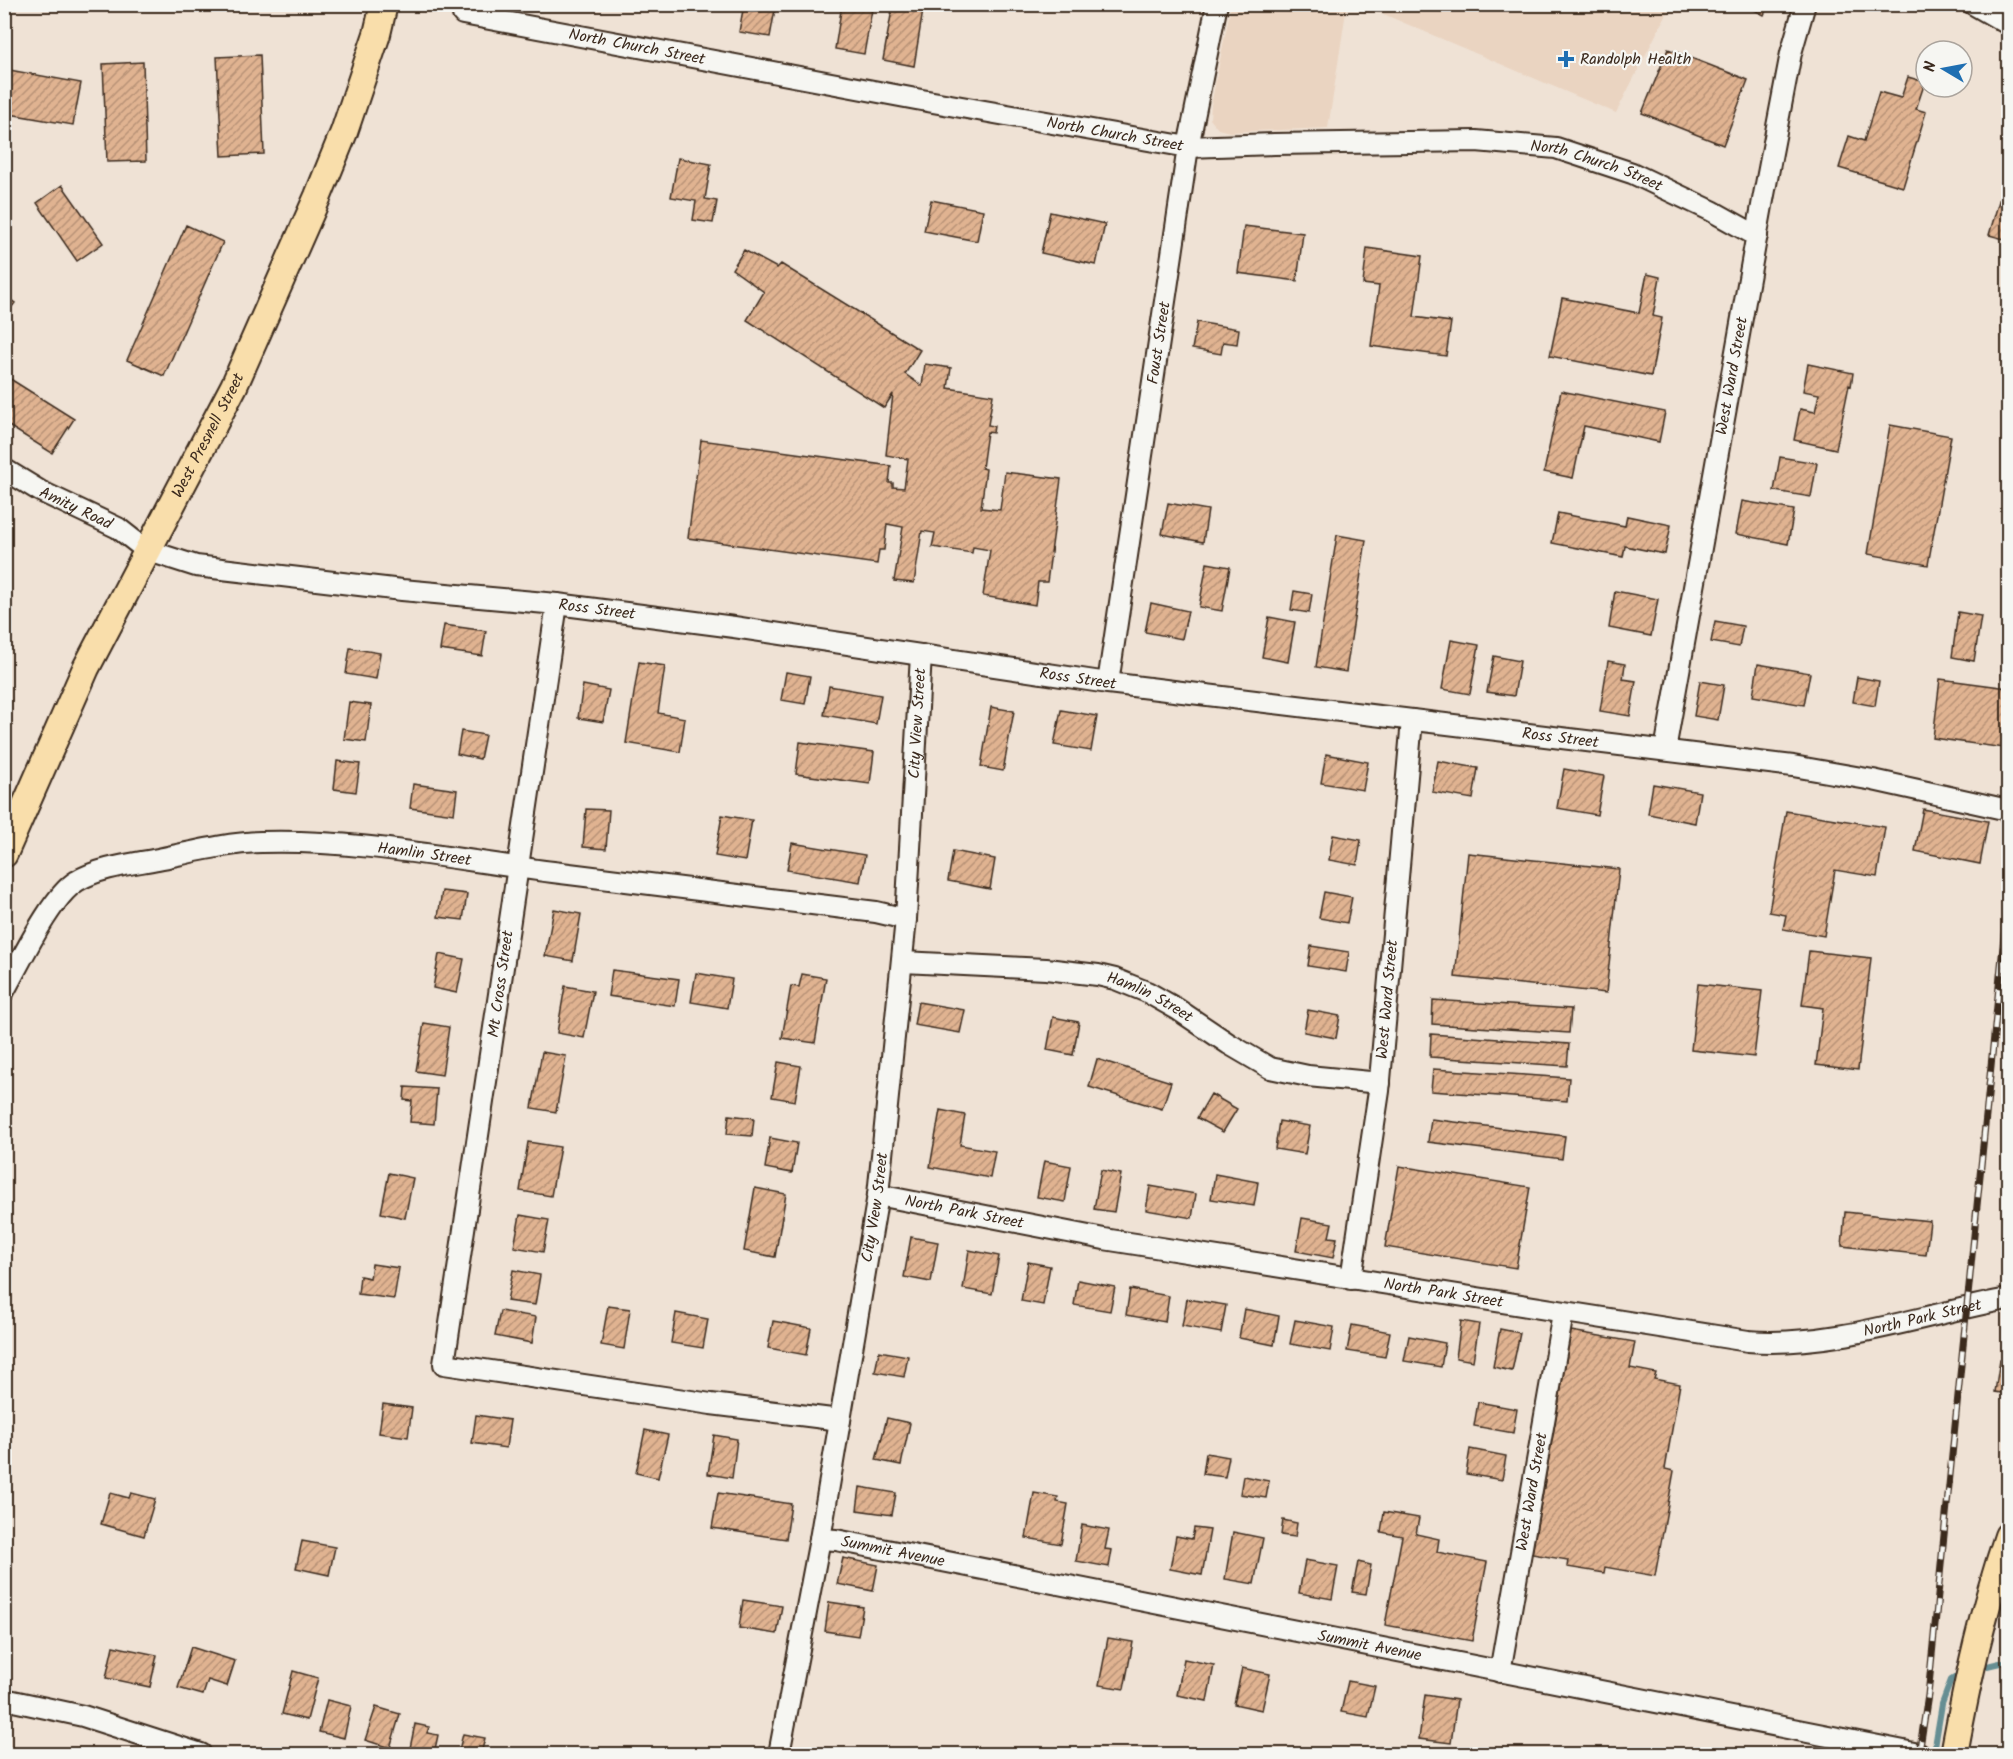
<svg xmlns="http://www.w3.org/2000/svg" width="2013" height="1759" viewBox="0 0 2013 1759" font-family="Kalam,sans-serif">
	<defs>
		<pattern id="building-hatch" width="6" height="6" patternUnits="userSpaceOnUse" patternTransform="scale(1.5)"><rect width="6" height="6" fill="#e0b391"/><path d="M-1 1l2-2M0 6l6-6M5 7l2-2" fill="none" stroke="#b79276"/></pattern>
	</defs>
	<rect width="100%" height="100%" fill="#efe2d5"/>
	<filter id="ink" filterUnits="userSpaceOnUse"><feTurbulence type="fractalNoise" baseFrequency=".0167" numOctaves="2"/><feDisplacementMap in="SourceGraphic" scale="12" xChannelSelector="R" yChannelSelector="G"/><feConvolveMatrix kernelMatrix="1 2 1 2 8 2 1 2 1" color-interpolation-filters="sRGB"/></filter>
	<g filter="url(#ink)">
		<path fill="#ead4c1" d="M1231,5H1347L1328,128L1230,132L1218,129L1210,119L1211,105Z
			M1362,5H1671L1616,113Z"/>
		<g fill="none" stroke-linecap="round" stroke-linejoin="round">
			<path stroke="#668e93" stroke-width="6" d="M1979,1668L2008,1661
				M1934,1752L1942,1704L1951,1680L1961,1674"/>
		</g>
		<path fill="url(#building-hatch)" stroke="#3b2a1e" stroke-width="1.5" d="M744,4H776L770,37L739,32Z
			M842,4H873L864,54L835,49Z
			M893,4H924L914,66L883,60Z
			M1743,4H1769L1764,15Z
			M1668,49L1748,80L1723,145L1642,113Z
			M260,55L264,154L222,156L217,57Z
			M143,62L146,161L107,162L103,64Z
			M4,69L81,83L73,125L4,113Z
			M1908,77L1925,82L1916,109L1926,112L1903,187L1839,168L1849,136L1864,141L1879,92L1901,98Z
			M678,158L711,164L705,199L717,201L713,223L693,220L696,201L671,197Z
			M2008,170V240L1989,235Z
			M62,185L103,243L77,261L37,203Z
			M931,200L983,210L977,241L924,231Z
			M1050,212L1105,224L1096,265L1041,253Z
			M186,225L223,242L164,376L127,360Z
			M1244,226L1303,233L1297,281L1238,273Z
			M1367,248L1422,256L1414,317L1451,322L1446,356L1371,346L1379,286L1363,284Z
			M744,250L777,268L781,264L920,350L905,374L922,386L925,364L951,368L948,388L993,395L988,425L994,426L993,433L987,432L982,468L986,469L981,508L1000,510L1005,472L1061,479L1047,582H1038L1035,605L983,596L990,550L973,547L972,553L932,547L935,533L922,531L914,583L894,581L903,527L887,524L884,550H879L877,564L688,538L701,440L891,466L889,483H893V487L904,488L908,459L886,455L893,394L884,408L747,320L764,292L732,269Z
			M1647,274L1660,277L1653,316L1662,318L1651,376L1550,356L1562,298L1639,313Z
			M4,295L15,303L4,317Z
			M1197,322L1239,329L1237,344L1223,342L1221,354L1192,349Z
			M1808,364L1853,373L1851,386L1849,385L1836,449L1794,440L1800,409L1815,412L1819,394L1803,391Z
			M4,375L74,419L52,453L4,423Z
			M1561,391L1665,412L1659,442L1584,426L1573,478L1544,472Z
			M1890,425L1951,436L1928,565L1868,554Z
			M1780,457L1817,463L1811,497L1774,491Z
			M1742,501L1794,510L1788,544L1736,534Z
			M1168,503L1208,510L1203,542L1162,534Z
			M1558,513L1625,526L1627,516L1671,525L1665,554L1625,546L1623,557L1552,543Z
			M1337,535L1366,540L1346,672L1316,667Z
			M1207,563L1230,567L1222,611L1199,607Z
			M1294,591L1312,594L1309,613L1291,610Z
			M1615,591L1658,599L1651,636L1609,628Z
			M1151,603L1188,611L1182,639L1145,632Z
			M1958,612L1981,616L1974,661L1952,657Z
			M1269,617L1295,622L1288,662L1262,657Z
			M1715,621L1743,626L1739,647L1711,642Z
			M444,625L486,631L482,656L440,650Z
			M1451,640L1479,645L1470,694L1442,689Z
			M350,648L380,653L376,679L346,674Z
			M1494,656L1520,661L1514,696L1487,692Z
			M1608,661L1625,664L1623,679L1636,681L1630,716L1600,711Z
			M639,662L665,666L658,713L685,718L680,752L626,743Z
			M1758,664L1810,673L1804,705L1753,696Z
			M786,672L810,676L805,704L781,700Z
			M1857,677L1879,681L1875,706L1853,702Z
			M1940,679L2008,688V713L2004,748L1933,738Z
			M1700,681L1724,685L1718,720L1694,716Z
			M583,685L609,690L603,722L578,718Z
			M829,686L881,695L876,724L824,715Z
			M349,702L371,705L366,742L344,739Z
			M991,707L1014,711L1003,771L981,767Z
			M1061,710L1097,716L1091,751L1054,745Z
			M461,731L485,735L480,759L457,754Z
			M800,742L874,752L870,784L796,774Z
			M1326,754L1368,762L1363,790L1321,783Z
			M337,761L360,764L356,792L334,789Z
			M1438,761L1478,768L1473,799L1432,792Z
			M1564,769L1604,776L1597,815L1557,808Z
			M413,784L457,790L454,814L410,808Z
			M1653,784L1700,792L1695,823L1648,814Z
			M586,809L609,810L606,849L583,847Z
			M1923,809L1988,821L1980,864L1915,851Z
			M1786,811L1885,827L1877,877L1835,870L1824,936L1783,929L1786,915L1769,912Z
			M722,815L752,820L745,861L715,856Z
			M1333,835L1361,840L1357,865L1329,860Z
			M792,843L865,855L860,882L787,870Z
			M953,851L995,859L990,889L948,881Z
			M1468,853L1619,869L1606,993L1455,977Z
			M442,891L467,894L463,920L438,917Z
			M1324,892L1352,897L1347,923L1319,918Z
			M554,909L581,914L573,961L545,956Z
			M1311,946L1349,952L1346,972L1308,966Z
			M1809,951L1871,958L1858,1070L1816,1065L1823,1008L1802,1005Z
			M439,954L464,959L457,993L433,988Z
			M612,970L679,979L675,1006L608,996Z
			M696,973L732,979L727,1008L691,1002Z
			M802,974L826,978L815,1043L782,1038L791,986L799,987Z
			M1698,984L1762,991L1754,1057L1691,1050Z
			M565,986L593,991L584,1038L557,1033Z
			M1433,1000L1571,1009L1569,1033L1432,1024Z
			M918,1002L965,1010L960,1033L914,1025Z
			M1308,1010L1340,1016L1336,1038L1304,1032Z
			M1053,1017L1079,1022L1073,1055L1047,1050Z
			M424,1023L449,1027L442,1075L416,1071Z
			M1431,1034L1569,1044L1567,1066L1430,1057Z
			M542,1052L566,1056L556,1112L532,1108Z
			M1097,1059L1171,1082L1162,1109L1089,1087Z
			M778,1062L801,1066L795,1101L772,1097Z
			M1433,1069L1569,1078L1567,1101L1431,1091Z
			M405,1087L437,1089L434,1124L410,1122L412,1101L404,1100Z
			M1211,1094L1237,1109L1223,1132L1197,1118Z
			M940,1110L965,1115L960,1145L995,1151L990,1178L930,1167Z
			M729,1115L754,1118L752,1136L727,1134Z
			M1431,1119L1565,1136L1562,1159L1428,1142Z
			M1279,1121L1310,1126L1305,1154L1275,1149Z
			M770,1138L797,1143L792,1173L765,1168Z
			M528,1142L560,1147L551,1196L520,1191Z
			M1044,1161L1071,1166L1065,1202L1037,1197Z
			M1399,1166L1530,1187L1516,1268L1385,1247Z
			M1101,1170L1121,1174L1114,1212L1094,1209Z
			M389,1173L413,1178L405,1218L381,1213Z
			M1215,1174L1258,1182L1254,1206L1211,1199Z
			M1150,1186L1196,1194L1192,1218L1146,1210Z
			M755,1188L786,1194L775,1257L744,1251Z
			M1845,1212L1930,1221L1926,1255L1842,1246Z
			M520,1215L549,1220L543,1252L514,1247Z
			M1302,1218L1332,1223L1329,1237L1337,1238L1333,1258L1296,1251Z
			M911,1237L938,1242L931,1282L904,1277Z
			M969,1250L999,1256L992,1294L963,1289Z
			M1028,1262L1050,1266L1043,1305L1021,1301Z
			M372,1264L399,1268L394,1299L358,1294L360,1276L370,1278Z
			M513,1270L540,1275L535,1305L507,1301Z
			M1078,1280L1115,1287L1110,1311L1074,1305Z
			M1130,1289L1169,1296L1165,1322L1126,1315Z
			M1187,1299L1226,1305L1221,1333L1182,1326Z
			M608,1306L630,1309L624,1349L601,1345Z
			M1244,1309L1279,1316L1274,1345L1239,1338Z
			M500,1311L536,1317L532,1343L495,1336Z
			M676,1313L708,1319L703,1348L671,1343Z
			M1295,1320L1334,1327L1330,1351L1290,1344Z
			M773,1321L811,1328L806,1355L768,1348Z
			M1461,1321L1479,1324L1473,1361L1456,1358Z
			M1352,1325L1390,1332L1385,1357L1347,1351Z
			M1500,1329L1520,1333L1512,1371L1493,1367Z
			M1571,1331L1635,1342L1630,1368L1656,1373L1654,1379L1680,1384L1665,1469L1674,1471L1655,1576L1605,1567L1604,1573L1567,1567L1568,1560L1532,1554Z
			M1409,1336L1445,1343L1441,1367L1404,1361Z
			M879,1351L908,1356L904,1377L875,1372Z
			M2000,1359L2008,1360V1394L1995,1392Z
			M1478,1402L1517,1409L1513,1433L1474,1426Z
			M383,1404L412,1408L408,1437L379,1433Z
			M476,1415L510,1420L506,1448L472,1443Z
			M887,1418L910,1423L901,1465L876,1460Z
			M645,1430L668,1435L658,1478L636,1473Z
			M714,1435L737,1439L732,1478L708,1474Z
			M1470,1449L1506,1456L1502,1480L1466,1474Z
			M1206,1453L1229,1457L1225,1477L1203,1474Z
			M1243,1476L1269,1481L1266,1498L1240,1494Z
			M860,1487L896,1493L892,1515L857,1510Z
			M110,1493L129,1498L131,1493L155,1499L144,1536L101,1524Z
			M718,1493L791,1504L786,1539L712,1528Z
			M1034,1493L1058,1497L1057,1502L1068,1504L1061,1544L1026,1538Z
			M1384,1512L1419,1518L1416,1534L1439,1539L1437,1552L1487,1562L1472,1641L1385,1625L1402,1536L1381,1532Z
			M1283,1520L1297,1523L1295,1537L1281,1535Z
			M1082,1525L1109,1530L1105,1549L1112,1550L1109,1567L1076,1561Z
			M1194,1528L1210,1530L1202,1575L1170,1569L1176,1536L1192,1539Z
			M1233,1532L1263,1538L1254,1584L1225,1579Z
			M302,1541L335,1547L329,1575L296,1568Z
			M843,1558L878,1565L873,1591L837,1584Z
			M1305,1560L1338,1566L1332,1599L1299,1593Z
			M1358,1562L1371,1565L1366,1594L1352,1592Z
			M743,1600L782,1606L777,1634L739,1628Z
			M829,1602L863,1607L858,1636L825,1631Z
			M1108,1638L1133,1642L1124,1689L1099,1685Z
			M113,1646L157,1655L150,1687L106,1678Z
			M191,1647L235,1661L227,1686L208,1680L203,1695L178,1688Z
			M1184,1659L1214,1665L1207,1701L1177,1695Z
			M1242,1668L1270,1674L1262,1710L1234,1704Z
			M293,1671L318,1678L307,1720L282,1714Z
			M1348,1681L1375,1686L1368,1717L1341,1712Z
			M1425,1695L1457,1700L1451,1743L1419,1739Z
			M327,1700L351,1706L344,1738L319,1732Z
			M376,1707L400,1714L390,1748L365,1740Z
			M415,1724L429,1727L427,1733L438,1735L434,1754L409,1753Z
			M463,1734L485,1738L481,1754H458Z"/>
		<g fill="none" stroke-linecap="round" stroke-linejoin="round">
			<g stroke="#3b2a1e" stroke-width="24">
				<g id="minor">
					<path d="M1973,4L2008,24"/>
					<path id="s1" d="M463,14L916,99L1188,147L1274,144L1476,141L1556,148L1632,173L1712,211L1757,236"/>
					<path id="s2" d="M4,469L40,491L118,528L146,550L196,566L402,590L557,604L734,627L1108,683L1793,766L1873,780L2008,810"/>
					<path d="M557,604L444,1364L711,1404L840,1420"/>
					<path id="s3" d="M1108,683L1188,147L1217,4"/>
					<path id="s4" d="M1665,750L1763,200L1791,53L1805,4"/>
					<path id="s5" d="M903,962L1046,969L1098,975L1115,979L1147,992L1177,1009L1229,1044L1270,1068L1308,1076L1380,1083"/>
					<path id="s6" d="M4,991C20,963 51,896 77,881C100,867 132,864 158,859C192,852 227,843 261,842C359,839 456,860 553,872C660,885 768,898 876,912L906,919"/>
					<path id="s7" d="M878,1195L1104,1239L1748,1341C1834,1348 1924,1314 2008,1299"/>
					<path id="s8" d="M1351,1279L1379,1091L1412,720"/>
					<path id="s9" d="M820,1539L836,1540L1919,1754"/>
					<path id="s10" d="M1500,1672L1563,1313"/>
					<path d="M4,1699L83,1716L201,1754"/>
					<path id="s11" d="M779,1754L820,1539L878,1195L906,919L921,655"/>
				</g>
			</g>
			<g stroke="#3b2a1e" stroke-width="30">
				<g id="major">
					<path id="s12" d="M4,854L86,668L234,386L318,196L344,132L377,34L384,4"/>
					<path d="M1954,1754C1968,1678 1983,1610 2008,1536"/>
				</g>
			</g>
			<use href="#minor" stroke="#f6f6f2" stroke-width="20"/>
			<use href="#major" stroke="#f9deab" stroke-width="26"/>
			<g stroke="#3b2a1e" stroke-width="7">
				<path id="rail" d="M2006,905L2008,881
					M1919,1754L1928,1695L2008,896"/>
			</g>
			<use href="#rail" stroke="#f6f6f2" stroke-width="4.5" stroke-dasharray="14" stroke-linecap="butt"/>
		</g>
	</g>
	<path fill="#1f6fb2" stroke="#f6f6f2" stroke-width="2" d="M1563 50h6v6h6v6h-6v6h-6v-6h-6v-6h6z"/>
	<g text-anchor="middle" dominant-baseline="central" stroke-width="4.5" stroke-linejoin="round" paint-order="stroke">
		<g font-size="16" fill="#3b2a1e" stroke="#f6f6f2">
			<text stroke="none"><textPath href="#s1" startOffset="177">North Church Street</textPath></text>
			<text stroke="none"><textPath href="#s1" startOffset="663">North Church Street</textPath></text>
			<text stroke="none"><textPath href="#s1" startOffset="1149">North Church Street</textPath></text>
			<text stroke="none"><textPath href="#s3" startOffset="344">Foust Street</textPath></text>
			<text stroke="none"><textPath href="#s4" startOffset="380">West Ward Street</textPath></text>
			<text stroke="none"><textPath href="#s12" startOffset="466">West Presnell Street</textPath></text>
			<text stroke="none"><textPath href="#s2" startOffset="82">Amity Road</textPath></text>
			<text stroke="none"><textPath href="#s2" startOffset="620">Ross Street</textPath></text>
			<text stroke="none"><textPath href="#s2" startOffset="1106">Ross Street</textPath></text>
			<text stroke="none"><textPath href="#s11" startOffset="1041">City View Street</textPath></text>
			<text stroke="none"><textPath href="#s2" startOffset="1592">Ross Street</textPath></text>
			<text stroke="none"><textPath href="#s6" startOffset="486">Hamlin Street</textPath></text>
			<text transform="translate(501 984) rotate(-82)">Mt Cross Street</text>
			<text stroke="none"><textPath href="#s5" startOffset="252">Hamlin Street</textPath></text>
			<text stroke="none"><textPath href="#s8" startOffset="282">West Ward Street</textPath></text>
			<text stroke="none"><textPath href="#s11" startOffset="555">City View Street</textPath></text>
			<text stroke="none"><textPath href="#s7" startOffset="88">North Park Street</textPath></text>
			<text stroke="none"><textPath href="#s7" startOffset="574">North Park Street</textPath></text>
			<text stroke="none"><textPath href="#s7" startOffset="1059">North Park Street</textPath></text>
			<text stroke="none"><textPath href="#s10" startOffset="183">West Ward Street</textPath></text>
			<text stroke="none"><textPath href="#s9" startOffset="74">Summit Avenue</textPath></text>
			<text stroke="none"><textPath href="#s9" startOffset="560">Summit Avenue</textPath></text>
		</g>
		<g font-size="16" fill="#3b2a1e" stroke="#f6f6f2" text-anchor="start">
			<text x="1580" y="59">Randolph Health</text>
		</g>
	</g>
	<rect width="2013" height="1759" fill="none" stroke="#f6f6f2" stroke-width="24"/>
	<rect x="12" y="12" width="1989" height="1735" fill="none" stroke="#3b2a1e" stroke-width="2" filter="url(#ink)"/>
	<g transform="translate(1944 69) rotate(280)"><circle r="28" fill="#f6f6f2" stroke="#aba49d" stroke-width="1.5"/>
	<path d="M0-4.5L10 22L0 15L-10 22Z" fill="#1f6fb2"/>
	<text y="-9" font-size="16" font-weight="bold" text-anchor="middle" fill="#3b2a1e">N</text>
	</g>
</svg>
